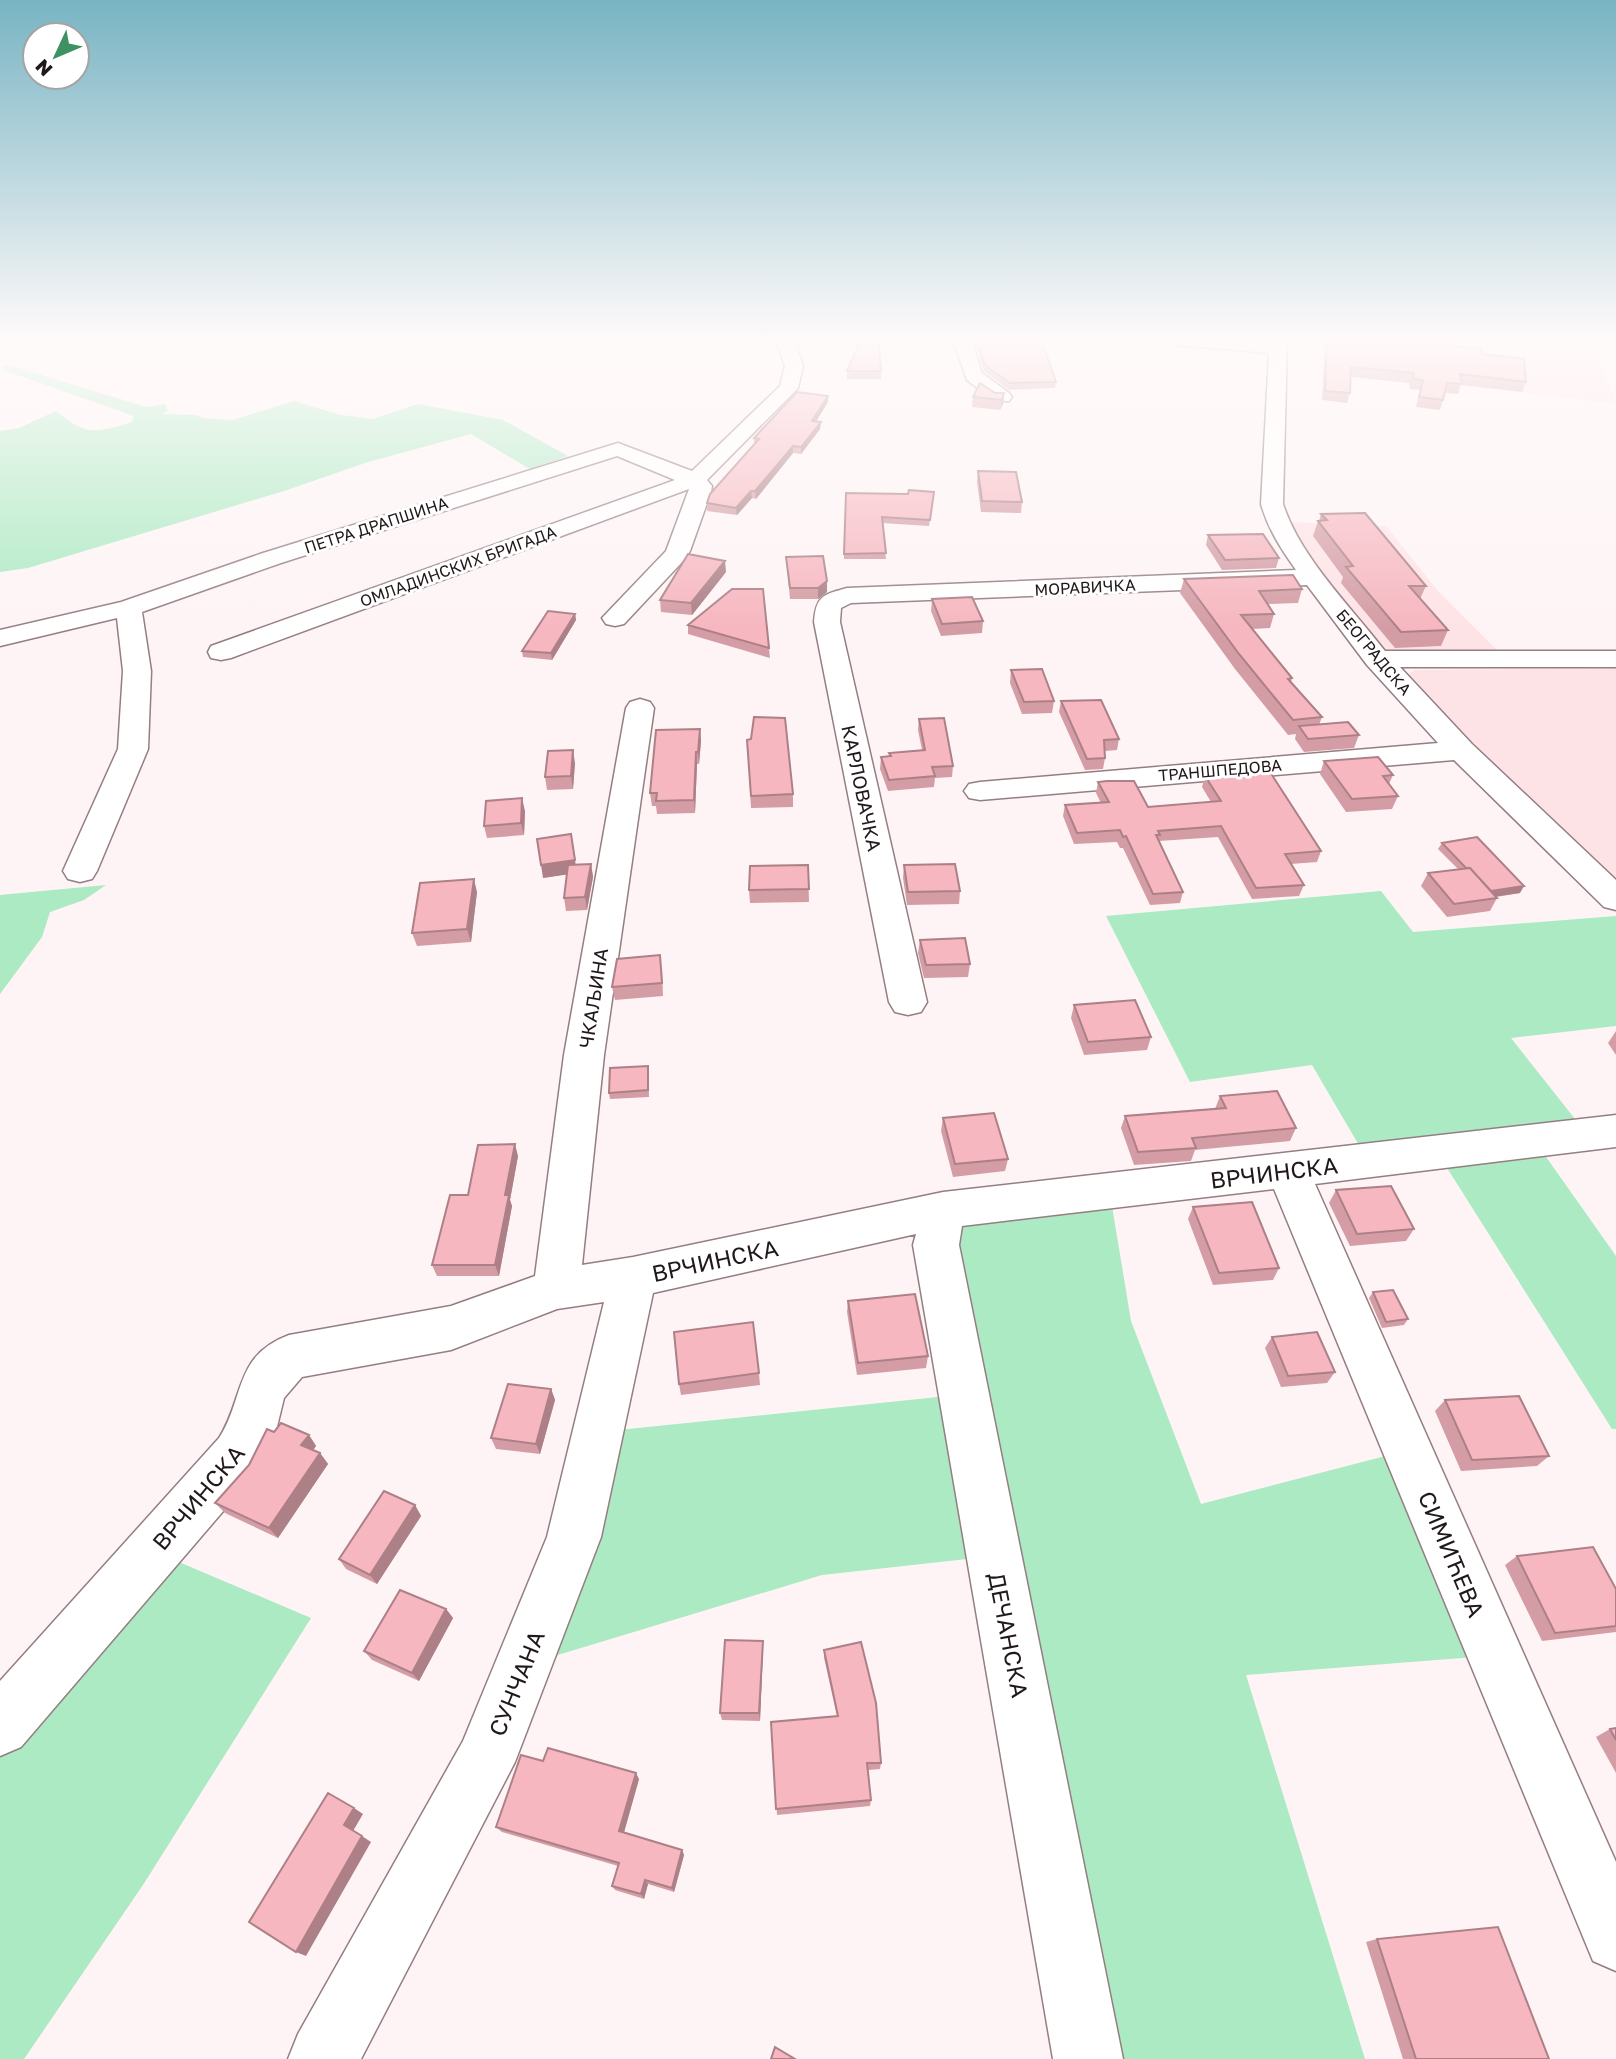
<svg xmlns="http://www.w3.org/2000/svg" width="1616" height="2059" viewBox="0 0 1616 2059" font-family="'Golos Text',sans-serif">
	<rect width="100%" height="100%" fill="#fef4f5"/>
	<path fill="#fee3e6" d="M1287,340H1466L1597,354L1616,404L1420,380L1414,365L1285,353Z
		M1287,522L1386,526L1438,591L1503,656L1380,652L1322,578Z
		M1616,668V885L1408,682L1406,675L1415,670Z"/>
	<path fill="#abeac2" d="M9,365L146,407L165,404L168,411L161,414L197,415L202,418L233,420L294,401L341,415L373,419L418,404L503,420L568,456L530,469L471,434L368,462L287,490L28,568L0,572V431L19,428L56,411C85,436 96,433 132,422L134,416L3,370L2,368Z
		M106,885L84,900L50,912L42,937L0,994V895Z
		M1381,891L1413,932L1616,916V1026L1511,1038L1575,1119L1360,1147L1312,1065L1190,1082L1106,916Z
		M1544,1154L1616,1256V1429H1612L1442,1160Z
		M1111,1200L1131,1321L1201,1504L1393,1454L1475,1657L1246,1675L1365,2059H1102L952,1216Z
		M957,1395L985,1557L822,1575L538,1661L609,1431Z
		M160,1554L311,1618L143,1885L24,2059H0V1744Z"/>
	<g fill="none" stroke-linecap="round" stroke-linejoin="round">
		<g stroke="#947e81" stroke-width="3">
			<path id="minor" d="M776,340H794L803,366L798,388L707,480L712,486L711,492L690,551L684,560L624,624L615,626L606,624L602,618L666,551L689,489L231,658L221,660L211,658L208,652L211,646L675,480L617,456L281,563L142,612L151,671L148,749L97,871L92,879L80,882L68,879L63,871L118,749L123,671L117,618L0,646V630L121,602L263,553L618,443L692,471L780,386L785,366Z
				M953,340H971L982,373L1009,393L1012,397L1009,401H995L967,380Z
				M1168,340L1269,342V340H1287L1283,504C1300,557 1351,607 1385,651H1616V667H1400L1472,744L1616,880V910L1604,907L1454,760L980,800L969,798L964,791L969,784L980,782L1438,743L1367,665L1307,585L851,603L841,608L840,622L927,1002L921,1012L908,1015L895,1012L889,1002L814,622C816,596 822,595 847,588L1296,570C1281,549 1268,529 1261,504L1269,353L1177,345Z
				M640,699L650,702L654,708L604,1055L582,1265L633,1257L943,1192L1616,1115V1147L1315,1184L1616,1862V1971L1593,1961L1274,1189L962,1226L959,1245L1123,2059H1053L913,1245L916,1234L653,1293L601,1537L515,1762L361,2059H288L298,2034L463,1741L547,1537L604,1302L557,1309L451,1350L302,1377L284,1398L275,1435L255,1474L21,1747L0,1756V1681L219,1438C245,1398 233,1356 289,1335L451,1306L535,1276L564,1055L626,708L630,702Z"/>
		</g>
		<use href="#minor" fill="#fff" fill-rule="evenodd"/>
	</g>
	<path fill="#d49da5" d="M976,340L1056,382L1055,388L1009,390L984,371L976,346Z
		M1325,340H1454L1453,346L1482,354L1526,382L1522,392L1461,385L1458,394L1445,393L1440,410L1416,407L1420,390L1410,389L1409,383L1351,377L1350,393L1347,403L1322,400Z
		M847,371H881V379H847Z
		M995,393H1004L1003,404L1000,410L972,407L973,397Z
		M828,402L816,421L820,429L801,454L793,453L756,499L752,498L737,515L707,511V503L754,444V438Z
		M978,471L1022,502L1021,513L981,512L977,482Z
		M934,492L929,526L882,523L886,559H844L846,493L908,494Z
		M1321,514L1426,586L1420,599L1448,630L1441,646L1395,648L1341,583L1343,577L1313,536L1318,521H1319Z
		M1208,535L1279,558L1276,568L1222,570L1206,545Z
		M786,557L827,581V592L818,599H790Z
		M726,572L692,615L661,612L660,600Z
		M1184,579L1302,589L1298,603L1268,604L1274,614L1270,628L1252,629L1292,678L1291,682L1322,717L1319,725L1359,735L1354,748L1304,752L1295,739L1296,734L1288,735L1235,669L1180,593Z
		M932,599L983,621L982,633L941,636L931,611Z
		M575,614L576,620L552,660L523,657L522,651Z
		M688,625L769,648L770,658L688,634Z
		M1011,670L1054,701L1052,713L1022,714L1010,683Z
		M1061,701L1119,739L1117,750L1105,751V758L1103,769L1085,770L1059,712Z
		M919,719L953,766L952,777L935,778L934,787L888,791L880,769L881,757H889V753L922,750L918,730Z
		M700,729L701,741L699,764H697L695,813L657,814L656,806H652L650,793Z
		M747,740L793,794V807L751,808Z
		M1324,761L1393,775L1389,784L1398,796L1392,809L1346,812L1320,774Z
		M575,763L573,789L547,790L545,777Z
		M1205,776L1321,851L1317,862L1291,864L1304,885L1299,896L1252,899L1218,837L1159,841L1183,892L1180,903L1150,905L1123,848H1120L1117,842L1074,844L1063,816L1065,805L1101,803L1096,793L1098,782L1148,807L1211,802L1202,787Z
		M525,811L524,835L487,838L484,826Z
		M1442,843L1520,893L1496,897L1497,898L1490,911L1447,917L1421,886L1428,873L1458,869L1438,849Z
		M591,864L593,877L587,910L566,911L564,898L567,874L543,878L576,865Z
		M808,865L809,902L750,903L749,890Z
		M904,865L960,891L959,904L907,905L903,878Z
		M477,892L471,942L417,946L412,933Z
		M920,940L970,964L968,977L924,978L918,953Z
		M662,968L663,996L615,1000L612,987Z
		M1074,1005L1151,1037L1147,1050L1084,1055L1071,1018Z
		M1616,1031V1055L1608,1043Z
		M648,1066L649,1097L610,1099L609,1093Z
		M1220,1096L1296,1128L1290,1141L1195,1150L1191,1161L1134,1165L1121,1128L1125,1116L1215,1109Z
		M943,1118L1008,1159L1005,1171L953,1177L941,1131Z
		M518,1156L510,1200L512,1206L499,1276H437L432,1265L468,1195Z
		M1336,1190L1414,1229L1406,1241L1350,1246L1329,1203Z
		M1193,1207L1279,1268L1273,1280L1213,1285L1188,1219Z
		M1373,1292L1408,1319L1404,1325L1382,1328L1369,1298Z
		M848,1301L928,1356L926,1368L857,1375L847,1312Z
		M1272,1337L1335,1372L1327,1383L1281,1387L1265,1348Z
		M759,1373L760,1385L681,1395L679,1384Z
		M551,1389L555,1400L540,1454L496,1449L491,1438Z
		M1445,1400L1549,1456L1537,1466L1461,1471L1435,1411Z
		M274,1432L309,1435L316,1446L313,1450L320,1453L328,1464L278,1538L225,1513L215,1503L249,1465Z
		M415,1505L421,1516L377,1584L346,1569L339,1559Z
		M1517,1556L1616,1589V1632L1542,1641L1505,1565Z
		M446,1609L453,1618L419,1681L372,1660L364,1651Z
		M763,1649L760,1721L722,1720L720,1713Z
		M824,1650L881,1763L880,1769L868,1770L871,1800L870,1806L777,1815L771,1722L837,1716L824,1658Z
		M1616,1728V1773L1596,1737L1610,1729Z
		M543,1761L639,1779L624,1832L682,1850L684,1855L674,1892L648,1884L644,1899L615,1890L612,1886L618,1866L502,1832L496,1827Z
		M1377,1939L1549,2059H1403L1366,1942Z"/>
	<path fill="#ac8086" d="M1004,393L1003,404L1000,410L1002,400Z
		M828,396V402L812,428V421Z
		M821,422L820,429L801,454V447Z
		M793,446V453L756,499L755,491Z
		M751,491L752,498L737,515L736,508Z
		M725,561L726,572L692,615L691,603Z
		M827,581V592L818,599V588Z
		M575,614L576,620L552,660L551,653Z
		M700,729L701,741L699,764L698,752Z
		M573,750L575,763L573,789L571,776Z
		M696,752L697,764L695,813L694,800Z
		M522,798L525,811L524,835L521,823Z
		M571,834L577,873L543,878L541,865Z
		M591,864L593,877L587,910L585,897Z
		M474,879L477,892L471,942L467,929Z
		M1524,886L1520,893L1485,898L1489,892Z
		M515,1144L518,1156L510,1200L512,1206L499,1276L495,1265L505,1195Z
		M551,1389L555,1400L540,1454L536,1444Z
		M309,1435L316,1446L309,1456L301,1445Z
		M320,1453L328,1464L278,1538L269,1528Z
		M415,1505L421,1516L377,1584L370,1575Z
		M446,1609L453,1618L419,1681L412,1673Z
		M763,1641V1649L760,1721L759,1713Z
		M636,1773L639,1779L623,1836L619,1831Z
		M354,1808L363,1814L353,1831L344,1825Z
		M362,1836L371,1842L306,1956L296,1952Z
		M682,1850L684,1855L674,1892L672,1888Z
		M645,1880L648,1884L644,1899L641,1894Z"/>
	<path fill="#f6b7c0" stroke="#ac8086" stroke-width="2" d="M976,340L1042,342L1056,382L1010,383L985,365Z
		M1327,340H1454L1453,346L1481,349L1482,354L1524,359L1526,382L1460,374L1462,384L1447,383L1443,400L1419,397L1423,380L1414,379L1413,373L1351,367L1350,393L1325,391Z
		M859,344L879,345L881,371H847Z
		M980,383L995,393H1004L1002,400L973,397Z
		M797,392L828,396L812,421L821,422L801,447L793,446L755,491H751L736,508L707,503L710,494L759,439L754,438Z
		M978,471L1016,472L1022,502L982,501Z
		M909,490L934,492L930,520L882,517L886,553L844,554L846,493L908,494Z
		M1365,513L1426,586H1409L1448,630L1401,632L1346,567L1353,566L1318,521L1327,520L1321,514Z
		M1263,534L1279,558L1225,560L1208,535Z
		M688,554L725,561L691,603L660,600Z
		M823,556L827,581L818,588H790L786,557Z
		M1293,575L1302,589L1259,591L1274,614L1241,615L1292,678L1288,679L1322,717L1293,720L1239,654L1184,579Z
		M732,589H763L769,648L688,625Z
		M972,597L983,621L942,624L932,599Z
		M548,611L575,614L551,653L522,651Z
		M1042,669L1054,701L1024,702L1011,670Z
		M1101,700L1119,739L1104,740L1105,758L1087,759L1061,701Z
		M754,717L785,718L793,794L751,796L747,740L751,739Z
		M944,718L953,766L932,767L935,776L889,780L881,757L891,756L889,753L925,750L919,719Z
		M1348,722L1359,735L1308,739L1299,726Z
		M700,729L698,752H696L694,800L656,801L657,793H650L656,730Z
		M573,750L571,776L545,777L548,751Z
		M1378,757L1393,775L1383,776L1398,796L1352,799L1324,761Z
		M1270,772L1321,851L1285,854L1304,885L1256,888L1221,826L1158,831L1160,835H1156L1183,892L1153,894L1126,836L1123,837L1120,830L1077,833L1065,805L1109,802L1098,782L1107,781H1134L1148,807L1221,801L1205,776Z
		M522,798L521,823L484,826L486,801Z
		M571,834L575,860L541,865L537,839Z
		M1477,837L1524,886L1491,891L1470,868H1466L1442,843Z
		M591,864L585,897L564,898L568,865Z
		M955,864L960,891L908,892L904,865Z
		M808,865L809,889L749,890L750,866Z
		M1470,868L1497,898L1454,904L1428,873Z
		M474,879L467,929L412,933L420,883Z
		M965,938L970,964L926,965L920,940Z
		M660,955L662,983L612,987L617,959Z
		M1135,1000L1151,1037L1088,1042L1074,1005Z
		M648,1066V1090L609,1093L610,1068Z
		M1277,1091L1296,1128L1192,1138L1196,1148L1138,1152L1125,1116L1226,1108L1220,1096Z
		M994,1113L1008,1159L955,1164L943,1118Z
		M515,1144L505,1195H509L495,1265H432L450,1195H468L478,1145Z
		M1391,1186L1414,1229L1357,1234L1336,1190Z
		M1252,1202L1279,1268L1219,1273L1193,1207Z
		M1393,1290L1408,1319L1386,1322L1373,1292Z
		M915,1294L928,1356L858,1363L848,1301Z
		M753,1322L759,1373L679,1384L674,1332Z
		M1317,1332L1335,1372L1288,1376L1272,1337Z
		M508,1384L551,1389L536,1444L491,1438Z
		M1519,1396L1549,1456L1472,1460L1445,1400Z
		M281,1423L309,1435L301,1445L320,1453L269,1528L215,1503L249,1465L267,1429L274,1432Z
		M384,1491L415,1505L370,1575L339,1559Z
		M1593,1547L1616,1589V1626L1555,1633L1517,1556Z
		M400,1590L446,1609L412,1673L364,1651Z
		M725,1640L763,1641L759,1713H720Z
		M861,1642L876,1703L881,1763H867L871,1800L776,1809L771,1722L838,1716L824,1650Z
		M1616,1728V1740L1610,1729Z
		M548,1748L636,1773L619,1831L682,1850L672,1888L645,1880L641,1894L612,1886L619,1863L496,1827L521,1755L543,1761Z
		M328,1793L354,1808L344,1825L362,1836L296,1952L249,1922Z
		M1498,1927L1549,2059H1416L1377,1939Z
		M775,2047L795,2059H771Z"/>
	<linearGradient id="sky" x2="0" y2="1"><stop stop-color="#78b4c3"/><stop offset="0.54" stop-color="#fffafa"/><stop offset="1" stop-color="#fffafa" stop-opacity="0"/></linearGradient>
	<rect width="1616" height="628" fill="url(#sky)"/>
	<g text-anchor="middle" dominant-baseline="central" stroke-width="6" stroke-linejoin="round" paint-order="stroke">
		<g font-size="16" fill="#201819" stroke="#fff">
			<text transform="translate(376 525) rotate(-18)">ПЕТРА ДРАПШИНА</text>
			<text transform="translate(458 566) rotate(-20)">ОМЛАДИНСКИХ БРИГАДА</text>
			<text transform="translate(1085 587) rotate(-3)">МОРАВИЧКА</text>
			<text transform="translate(1374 652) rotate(50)">БЕОГРАДСКА</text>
			<text transform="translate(1220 770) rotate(-5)">ТРАНШПЕДОВА</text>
		</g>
		<g font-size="19" fill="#201819" stroke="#fff">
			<text transform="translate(862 788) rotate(78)">КАРЛОВАЧКА</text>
			<text transform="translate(593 998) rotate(-81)">ЧКАЉИНА</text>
		</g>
		<g font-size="23" fill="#201819" stroke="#fff">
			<text transform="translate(1274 1172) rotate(-7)">ВРЧИНСКА</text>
			<text transform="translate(715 1260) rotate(-12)">ВРЧИНСКА</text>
			<text transform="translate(198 1497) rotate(-50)">ВРЧИНСКА</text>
			<text transform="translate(1452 1554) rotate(67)">СИМИЋЕВА</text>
			<text transform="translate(1009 1635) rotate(79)">ДЕЧАНСКА</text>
			<text transform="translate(516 1683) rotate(-68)">СУНЧАНА</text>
		</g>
	</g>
	<g transform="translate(56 56) rotate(226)"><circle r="33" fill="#ffffff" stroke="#a6a3a3" stroke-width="2"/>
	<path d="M0-5L12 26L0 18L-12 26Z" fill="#3e9163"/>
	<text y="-10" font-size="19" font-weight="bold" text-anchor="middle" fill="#201819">N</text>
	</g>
</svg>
